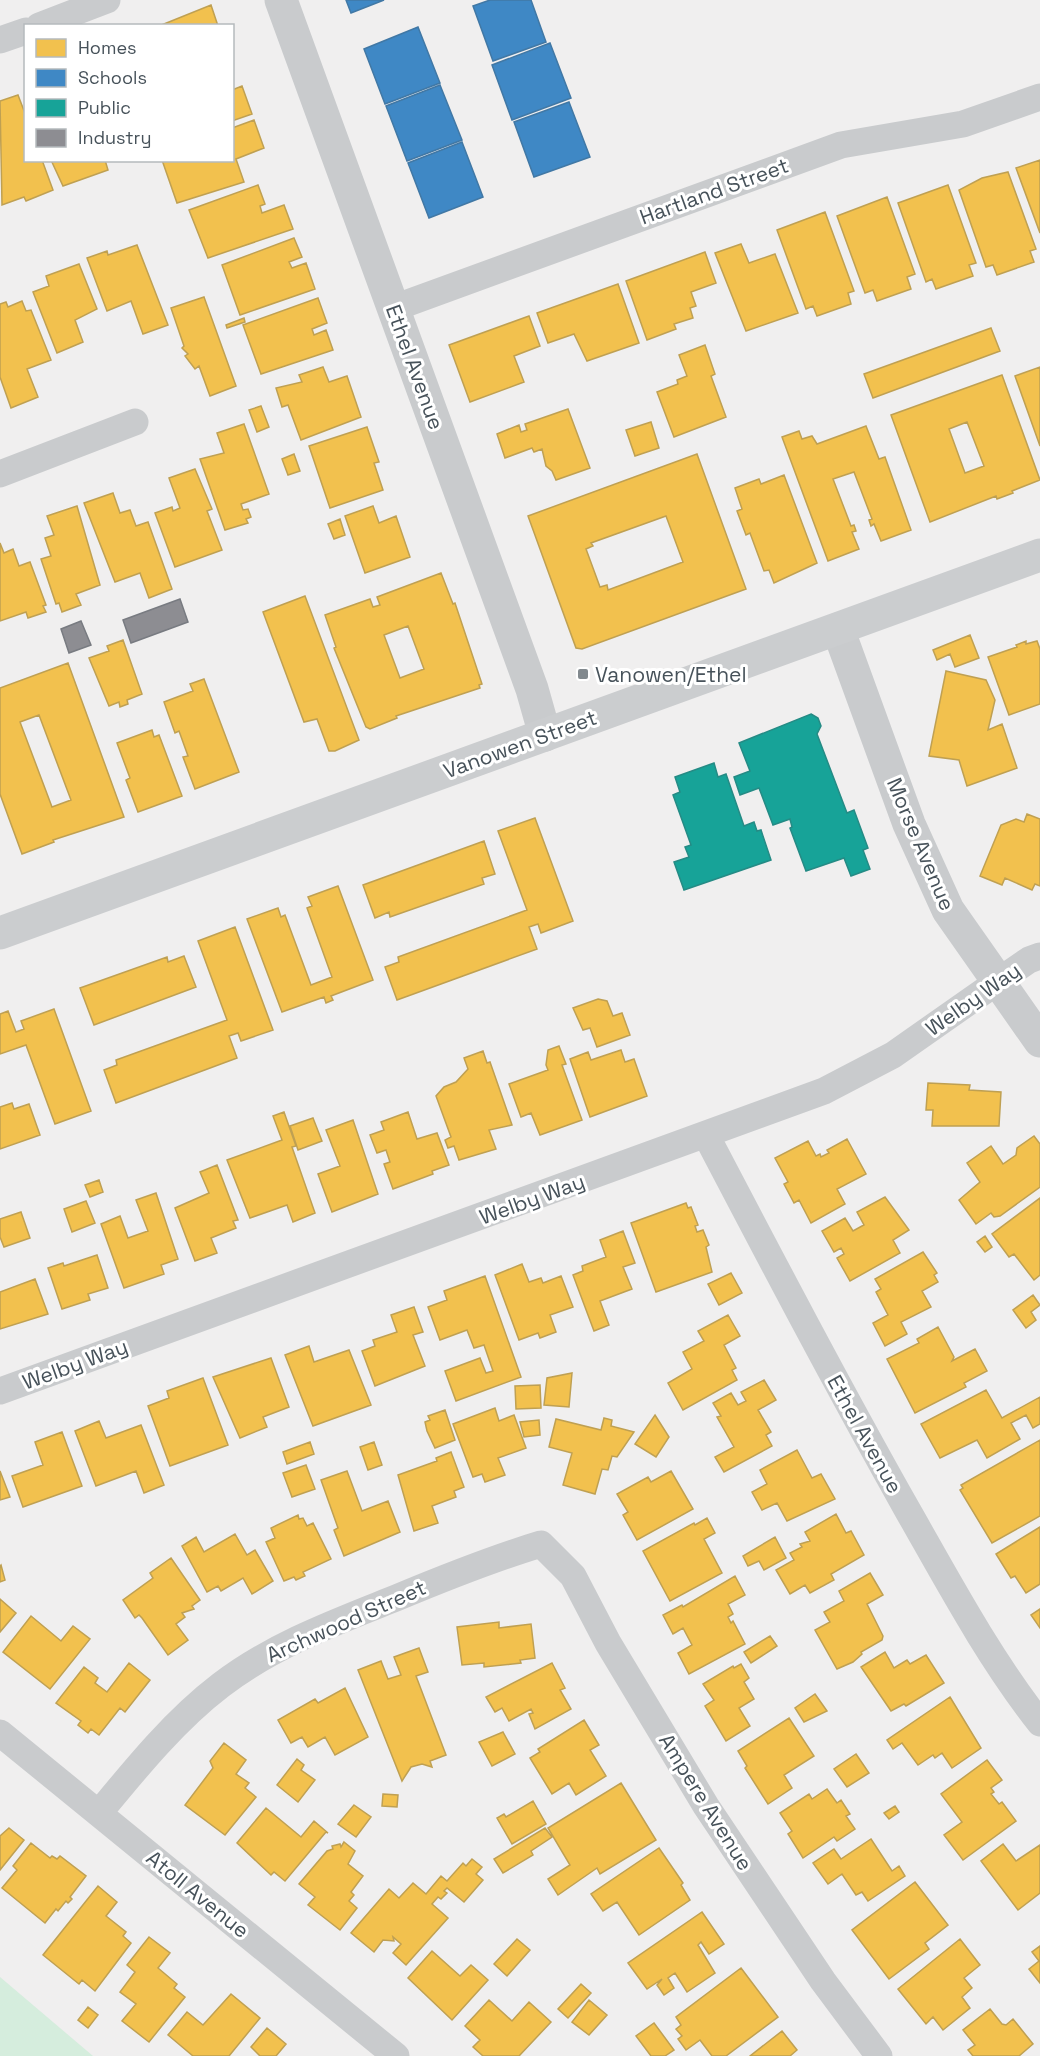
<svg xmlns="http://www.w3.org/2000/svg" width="1040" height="2056" viewBox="0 0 1040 2056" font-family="'Space Grotesk',sans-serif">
	<rect width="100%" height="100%" fill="#f0efef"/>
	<path fill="#d5eddd" d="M0,1977L93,2056H0Z"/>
	<path fill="#f2c14e" stroke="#bfa052" stroke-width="1.5" fill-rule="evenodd" d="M211,5L218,26H159Z
		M242,86L252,114L232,121V90Z
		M18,95L26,116V160H42L53,190L26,201L24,197L2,205L0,101Z
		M254,120L264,148L236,159L244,182L177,203L162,160H232V128Z
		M51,160H105L108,170L63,186Z
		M1040,160V233L1016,168Z
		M1008,172L1036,249L1030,251L1034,262L997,275L993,265L986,267L959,190L982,178Z
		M258,185L265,204L260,206L262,213L284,205L293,229L208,258L189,210Z
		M948,185L976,263L969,265L973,276L936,289L932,279L926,282L898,203Z
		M887,197L915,274L907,277L911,289L877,301L873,290L865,293L837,216Z
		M825,212L854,291L848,293L851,304L817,316L813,306L806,309L777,230Z
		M294,238L302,257L289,262L292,268L306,263L315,289L240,315L222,265Z
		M741,244L749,263L775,254L798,313L746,331L715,253Z
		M137,245L168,325L143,334L131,301L107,311L87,258L107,251L108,255Z
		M705,252L716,283L691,292L696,306L690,308L693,318L674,324L676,329L647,340L626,281Z
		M79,264L97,309L75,320L83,342L57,353L33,292L49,286L46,276Z
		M618,284L639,343L587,361L574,334L548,343L537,313Z
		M204,297L236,386L210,396L199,366L195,369L185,356L188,354L182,348L184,346L171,308Z
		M318,298L327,323L312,329L314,335L326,330L333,350L261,374L243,325Z
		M22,301L26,311L31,310L51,360L27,369L38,397L11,408L0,377V304L6,302L8,307Z
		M529,316L540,346L514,356L524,382L470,402L449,345Z
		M244,318L245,322L227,328L226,325Z
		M991,328L1000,351L873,398L864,374Z
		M705,345L715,374L711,376L726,417L674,437L657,392L678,384L677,380L687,376L679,355Z
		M323,367L329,382L347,376L361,417L301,440L288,405L282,407L276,388L302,382L299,375Z
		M1040,367V446L1015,376Z
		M1002,375L1040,480L1012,491L1013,493L997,499L996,496L930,522L891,415ZM967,422L984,466L965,473L949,429Z
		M261,406L269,427L257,432L249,410Z
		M568,409L590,468L556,480L552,471L546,466L542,449L534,452L532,448L505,458L497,434L519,425L521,432L527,430L525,424Z
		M651,422L659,448L635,456L626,430Z
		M244,424L269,494L241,504L243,510L248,509L251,517L246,519L248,523L225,530L200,459L224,453L217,433Z
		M866,426L879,459L885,457L911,530L881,541L874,524L871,526L869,520L872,519L854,472L833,479L851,526L854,525L856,531L852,532L859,549L828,561L782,437L799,431L802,439L812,436L817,444Z
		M367,427L379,462L374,463L383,490L330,508L309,446Z
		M294,454L300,471L288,475L282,459Z
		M697,454L746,589L582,649L576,648L528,516ZM666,516L683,562L608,590L607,585L600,587L586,549L593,546L591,543Z
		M195,469L212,509L207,511L222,550L175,567L155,513L172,507L173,511L180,508L169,478Z
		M784,475L817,563L774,583L769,570L764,571L750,533L746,535L737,511L742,509L735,488L759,479L761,484Z
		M113,493L120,513L130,510L136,526L148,522L172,589L149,598L140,573L115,582L84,503Z
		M77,506L100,585L76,594L81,605L62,612L59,603L56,604L41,559L51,556L45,538L54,535L47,516Z
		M373,506L379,523L396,516L410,557L365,573L345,516Z
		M340,519L345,535L334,539L328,524Z
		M0,543L4,553L13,549L19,566L30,562L46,605L43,606L46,612L28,618L26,612L0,621Z
		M441,573L453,604L455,603L482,684L479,685L480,688L396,716L397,718L370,729L366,727L334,648L336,647L325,615L370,599L373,607L380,605L377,597ZM408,626L424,669L400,678L384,635Z
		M305,596L359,740L335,751H329L317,719L304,722L263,612Z
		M970,635L979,658L955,667L950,654L937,660L933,650Z
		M123,640L142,694L127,700L128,704L120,707L119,702L109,706L89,658L109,651L107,646Z
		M1026,641V644L1037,641L1040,649V704L1009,715L988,657L1017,647L1016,645Z
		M68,663L124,817L53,840L54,842L22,854L0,794V688ZM39,715L71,800L52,807L20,722Z
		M946,671L986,680L995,700L988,730L1002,724L1017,768L967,786L959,760L929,756Z
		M204,679L239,772L195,789L183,757L188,756L179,731L175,733L164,702L193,691L190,684Z
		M152,730L154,737L159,735L182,796L138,812L126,780L130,778L117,743Z
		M1027,814L1040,819V886L1035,884L1032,890L1005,878L1002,885L980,876L1001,825L1016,819L1024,822Z
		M535,818L573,921L541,933L538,924L529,927L537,949L397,1000L385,967L399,962L398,957L527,910L498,831Z
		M484,841L495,874L482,878L484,884L390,917L389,912L375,918L363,885Z
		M338,886L373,980L331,996L333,1000L326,1003L324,997L282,1012L247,919L278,908L281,917L285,915L311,985L332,977L307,908L312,906L308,897Z
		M235,927L273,1030L241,1041L238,1033L229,1036L237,1058L116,1103L104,1070L117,1065L116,1060L227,1020L198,941Z
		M184,956L196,987L94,1025L80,988L167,957L168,962Z
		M598,999L607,1001L613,1016L622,1013L630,1035L597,1047L590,1028L583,1030L573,1008Z
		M54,1009L91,1111L55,1124L26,1045L0,1054V1014L8,1011L16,1032L24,1029L21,1021Z
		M559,1046L566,1064L562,1065L582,1120L540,1135L531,1113L521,1117L509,1084L548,1070L546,1065L548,1050Z
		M621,1050L625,1062L634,1059L647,1096L590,1117L570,1059L588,1052L591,1060Z
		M483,1051L487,1063L490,1062L512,1125L489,1130L496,1149L459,1160L454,1146L448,1148L445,1140L451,1137L436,1096L444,1087L456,1082L468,1069L464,1058Z
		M928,1083L970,1085L969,1090L1001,1092L999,1126H932L933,1110H926Z
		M12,1103L14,1109L29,1104L40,1135L0,1149V1107Z
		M284,1112L296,1146L292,1147L315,1213L293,1222L287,1205L250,1218L227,1160L282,1140L273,1116Z
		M408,1112L417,1139L437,1133L449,1165L432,1171L433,1174L393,1189L384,1164L390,1162L386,1150L377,1153L370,1135L384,1130L381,1122Z
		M313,1118L322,1141L298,1150L290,1126Z
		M353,1120L378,1194L332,1212L318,1174L340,1166L326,1130Z
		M1034,1136L1040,1144V1187L1000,1216L994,1217L991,1213L976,1224L959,1200L980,1182L967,1163L991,1146L1003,1164L1016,1155L1017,1148Z
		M847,1139L866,1174L837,1189L845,1204L811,1223L799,1200L794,1203L784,1184L788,1182L775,1158L808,1141L816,1156L820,1154L821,1157L829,1153L827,1150Z
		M217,1165L238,1220L233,1221L236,1228L211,1238L217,1253L195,1261L175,1208L209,1193L200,1172Z
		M99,1180L103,1192L90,1197L85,1185Z
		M156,1193L178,1259L161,1265L164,1274L124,1288L101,1224L120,1216L128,1238L148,1231L136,1200Z
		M885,1197L909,1230L893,1240L900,1253L850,1281L837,1258L844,1254L841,1248L834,1252L822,1231L845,1218L853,1231L862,1226L864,1225L857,1212Z
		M1040,1198V1275L1034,1280L1014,1254L1009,1257L992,1234Z
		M86,1201L95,1223L72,1232L64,1209Z
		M686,1203L688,1208L691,1207L698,1225L695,1226L697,1232L703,1230L709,1245L706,1247L712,1272L656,1292L631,1223Z
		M21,1212L30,1238L4,1247L0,1237V1219Z
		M623,1231L635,1263L623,1267L632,1289L600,1301L609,1325L594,1331L573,1275L583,1271L582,1266L606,1257L600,1240Z
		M985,1236L992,1247L985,1252L977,1242Z
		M923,1252L937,1273L934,1275L938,1282L922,1291L931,1307L901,1322L907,1334L885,1346L873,1323L888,1315L876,1292L881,1289L875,1279Z
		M97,1255L108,1288L88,1294L90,1300L62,1309L48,1268L63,1263L64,1266Z
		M522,1264L529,1282L541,1278L543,1283L561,1276L573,1307L550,1315L556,1332L540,1338L538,1333L519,1340L495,1275Z
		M731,1273L742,1293L719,1305L708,1284Z
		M485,1276L521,1377L456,1401L445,1371L480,1358L486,1373L493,1371L484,1345L474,1348L467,1330L440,1340L428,1307L447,1300L444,1291Z
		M35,1279L48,1314L0,1329V1292Z
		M1033,1295L1040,1305L1031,1312L1036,1320L1026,1328L1013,1310Z
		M414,1307L423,1332L413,1335L425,1366L375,1386L362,1351L375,1346L373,1340L397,1332L391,1315Z
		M728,1315L740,1336L724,1345L736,1368L732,1370L737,1380L683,1410L668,1383L692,1369L683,1352L704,1341L698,1331Z
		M938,1327L954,1357L952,1361L975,1349L987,1371L964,1383L966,1387L915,1413L887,1359L919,1343L917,1339Z
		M309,1346L314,1362L349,1350L371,1405L313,1426L285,1355Z
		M271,1358L289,1407L263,1417L267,1427L240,1438L213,1377Z
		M572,1373L569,1407L544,1405L547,1378Z
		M203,1378L228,1445L170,1466L148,1406L169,1398L167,1391Z
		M764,1380L776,1400L758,1410L771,1432L766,1435L772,1446L724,1472L715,1457L734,1447L717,1417L721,1416L713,1403L731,1393L738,1405L746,1401L741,1392Z
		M540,1385L541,1408L516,1409L515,1386Z
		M986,1390L1002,1418L1040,1397V1424L1033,1428L1026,1415L1011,1423L1020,1439L987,1458L977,1440L940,1458L921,1424Z
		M495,1408L499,1421L514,1415L526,1448L498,1458L505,1475L485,1482L482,1474L473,1477L453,1424Z
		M445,1410L455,1440L435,1448L427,1431L425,1422L430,1420L428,1416Z
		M655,1415L669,1437L656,1457L635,1444Z
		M604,1418L612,1420L611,1426L634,1432L617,1457L612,1456L608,1470L602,1469L595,1494L563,1485L572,1453L549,1447L556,1419L601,1430Z
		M539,1420L540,1435L524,1437L520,1422Z
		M99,1421L106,1438L141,1425L164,1485L144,1493L136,1471L96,1486L75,1431Z
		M62,1432L82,1486L23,1507L12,1476L43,1465L35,1442Z
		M1040,1440V1516L992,1543L960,1490L963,1488L961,1485Z
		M310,1442L314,1454L287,1464L283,1452Z
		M374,1442L382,1465L368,1470L360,1447Z
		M797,1450L812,1478L821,1474L835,1499L787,1521L777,1503L762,1510L752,1492L767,1484L760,1470Z
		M451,1452L464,1487L454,1491L456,1497L432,1506L438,1523L414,1531L398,1475L437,1461L436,1458Z
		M306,1465L315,1489L292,1497L283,1473Z
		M0,1471L10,1497L0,1500Z
		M347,1471L362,1511L388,1501L400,1532L344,1556L334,1530L338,1528L321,1480Z
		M671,1471L693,1509L637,1540L623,1515L628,1512L617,1494L648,1477L651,1482Z
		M836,1514L846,1533L851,1531L864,1555L831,1574L834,1580L810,1593L805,1585L790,1594L776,1570L794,1560L790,1553L802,1547L800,1544L810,1541L805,1532Z
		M298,1515L299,1519L303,1518L307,1526L313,1523L331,1559L303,1572L305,1576L296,1580L294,1577L284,1581L266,1542L275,1538L271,1528Z
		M707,1518L715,1533L704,1539L722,1573L670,1601L643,1551L694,1523L695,1525Z
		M1040,1527V1584L1026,1593L1015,1576L1011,1578L996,1554Z
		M235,1534L247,1555L255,1550L273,1581L252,1594L243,1578L221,1591L218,1586L207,1592L182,1546L196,1537L204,1552Z
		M775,1537L786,1558L764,1570L759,1561L748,1566L743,1556Z
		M171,1558L200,1600L192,1606L194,1609L182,1613L185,1617L176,1624L188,1640L168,1655L142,1618L139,1615L135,1618L123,1600L153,1578L150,1573Z
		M1,1565L5,1580L0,1582V1566Z
		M870,1573L883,1595L867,1604L883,1636L882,1640L861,1652L862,1654L853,1662L837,1669L815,1630L830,1622L824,1612L844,1601L839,1591Z
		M735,1576L745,1595L728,1604L733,1614L728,1617L731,1623L733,1621L745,1644L689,1674L678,1653L692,1645L683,1628L673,1634L663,1615L682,1605L683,1607Z
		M0,1599L16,1613L0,1632Z
		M1040,1609V1628L1031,1615Z
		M31,1616L61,1641L73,1626L90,1639L50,1689L3,1652Z
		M499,1622V1628L531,1624L535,1658L520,1660L521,1663L484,1667V1663L462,1665L457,1627Z
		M770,1636L777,1646L751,1663L744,1652Z
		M419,1648L428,1672L416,1676L446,1755L430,1761L432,1767L422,1764L411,1767L402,1781L358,1670L381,1661L388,1679L401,1675L394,1657Z
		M885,1652L894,1668L907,1660L910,1664L926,1655L944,1683L906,1706L904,1704L891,1711L861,1667Z
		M129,1663L150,1680L125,1712L120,1708L99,1735L91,1729L88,1733L78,1725L81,1721L56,1703L84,1667L98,1678L95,1683L107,1692Z
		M552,1663L565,1688L560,1690L571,1709L535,1729L529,1714L533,1713L531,1709L509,1721L502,1708L495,1712L486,1697Z
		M741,1664L749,1678L744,1682L754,1699L739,1708L750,1726L726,1741L705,1706L714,1700L703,1684L733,1666L734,1668Z
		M345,1688L368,1737L335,1755L325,1737L308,1747L302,1737L291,1743L278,1720L315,1699L318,1703Z
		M815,1694L827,1711L804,1722L795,1708Z
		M950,1697L981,1748L952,1768L942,1753L935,1758L933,1755L918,1765L902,1743L893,1749L887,1740Z
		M789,1718L814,1756L784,1775L792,1788L768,1804L745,1768L747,1766L738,1751Z
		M584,1720L599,1745L590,1750L606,1776L576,1795L569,1783L552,1794L530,1758L540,1752L538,1749Z
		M503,1732L515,1754L492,1766L479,1742Z
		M224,1743L246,1760L236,1774L249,1783L245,1788L256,1797L225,1835L185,1805L213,1768L210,1761Z
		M856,1754L869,1773L847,1787L834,1769Z
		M297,1759L304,1765L301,1770L315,1780L298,1802L277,1785Z
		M987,1760L1002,1780L991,1788L994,1792L991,1794L999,1804L1002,1802L1016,1821L963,1860L944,1835L962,1822L941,1794Z
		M621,1783L656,1840L600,1874L597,1868L558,1895L548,1879L570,1865L548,1828Z
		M827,1789L837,1803L841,1800L850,1814L846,1816L855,1829L837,1841L834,1837L803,1858L788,1834L792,1831L780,1813L809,1794L812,1799Z
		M383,1794L398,1795L397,1807L382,1806Z
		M533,1801L546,1824L512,1844L497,1818L504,1814L506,1817Z
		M354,1805L371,1817L356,1837L338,1824Z
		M895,1806L899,1812L889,1819L884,1813Z
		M266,1808L301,1837L314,1821L328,1833L326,1832L285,1881L274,1872L271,1875L237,1843Z
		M9,1828L24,1840L0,1870V1836Z
		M545,1828L552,1837L531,1851L533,1855L503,1873L494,1859Z
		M871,1839L892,1871L899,1866L905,1876L868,1901L862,1892L856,1895L842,1874L828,1884L813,1863L834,1849L841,1859Z
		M344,1842L355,1851L348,1864L363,1876L351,1892L354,1895L349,1901L357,1908L340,1930L308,1905L315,1897L299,1884L327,1851L333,1849L332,1846L340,1844L341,1847Z
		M31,1843L50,1858L52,1856L57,1859L60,1856L86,1876L70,1897L72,1899L68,1903L66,1901L58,1911L56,1909L45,1923L2,1888L17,1870L13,1866Z
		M1003,1844L1016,1861L1040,1845V1893L1018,1910L981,1861Z
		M659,1848L683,1883L681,1885L690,1900L639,1935L617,1902L603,1911L591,1894Z
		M472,1859L482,1867L476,1874L483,1880L464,1902L447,1888L444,1891L447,1893L441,1899L438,1897L432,1904L448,1918L406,1965L393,1953L401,1944L393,1937L394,1941L383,1940L374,1952L351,1933L389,1889L399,1898L413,1883L426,1894L441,1876L447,1881L463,1863L466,1866Z
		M915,1882L948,1925L925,1943L929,1949L889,1979L852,1930Z
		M98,1886L117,1902L106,1916L126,1932L123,1936L131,1943L95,1991L82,1980L79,1984L43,1955Z
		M702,1912L724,1944L709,1954L701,1942L698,1945L715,1973L687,1992L675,1973L668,1978L674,1988L664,1995L657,1985L662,1979L647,1989L628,1963Z
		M149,1937L170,1953L158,1968L177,1984L174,1988L185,1997L149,2042L122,2021L136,2004L120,1992L135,1972L127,1965Z
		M517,1939L530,1950L507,1976L494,1964Z
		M960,1939L980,1965L964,1978L972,1988L962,1997L970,2008L943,2030L933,2017L926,2024L898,1989Z
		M1040,1946V1983L1029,1969L1039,1961L1032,1952Z
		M432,1951L460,1976L471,1965L488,1980L452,2020L408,1978Z
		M741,1968L778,2017L726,2056H712L700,2040L686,2050L678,2039L682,2036L676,2029L681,2025L676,2017Z
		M581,1984L591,1993L568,2018L558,2009Z
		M231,1994L260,2018L229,2056H193L168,2035L187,2012L203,2025Z
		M489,2000L512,2021L529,2002L551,2022L519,2056H483L473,2047L480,2040L465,2026Z
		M589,2000L607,2015L589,2035L572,2022Z
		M88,2007L98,2015L88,2028L78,2020Z
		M990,2009L1002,2024L1006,2025L1013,2019L1033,2044L1019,2056H973L968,2050L975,2045L963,2030Z
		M654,2023L674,2050L665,2056H651L636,2036Z
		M267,2028L286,2044L276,2056H260L251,2047Z
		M782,2031L797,2050L790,2056H750Z"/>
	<path fill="#3f88c5" stroke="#4178a5" stroke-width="1.5" d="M346,0H384L351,13Z
		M490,0H531L546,42L493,61L473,6Z
		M418,27L440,83L385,104L364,49Z
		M550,43L571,98L512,120L492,65Z
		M440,85L462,140L407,161L386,106Z
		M569,102L590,157L534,177L514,122Z
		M462,142L483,197L429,218L408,163Z"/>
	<path fill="#17a398" stroke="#258b85" stroke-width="1.5" d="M811,714L818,718L821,726L817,734L847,813L854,810L868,848L863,850L870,869L851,876L844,858L806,871L790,828L792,827L790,819L773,825L759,788L740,795L734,777L750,771L739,743Z
		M714,763L718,777L726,774L744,826L754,822L757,831L761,830L771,860L684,890L674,862L689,857L685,847L691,845L673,795L680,792L675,777Z"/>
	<path fill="#8d8d92" stroke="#787b81" stroke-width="1.5" d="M180,599L188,622L131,643L123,620Z
		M81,621L91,645L69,653L61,629Z"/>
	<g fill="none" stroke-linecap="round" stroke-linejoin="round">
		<path stroke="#c9cbcd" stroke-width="27" d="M39,26L107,0
			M0,40L26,31
			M394,308L841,145L963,124L1040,97
			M0,474L135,422
			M706,1135C772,1261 838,1387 908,1511C949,1583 989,1658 1040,1723
			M0,1391L824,1091L893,1055L997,982L1029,960L1040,956
			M0,1733L396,2056
			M99,1813C136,1768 175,1720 221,1685C273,1645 336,1622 396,1598C444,1578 491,1559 541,1544L573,1576L608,1643L706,1806L823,1981L879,2056"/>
		<path stroke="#c9cbcd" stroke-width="33" d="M281,0L532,689L545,735
			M838,629L909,824L948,910L1040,1041"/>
		<path stroke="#cbcdcf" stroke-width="33" d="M0,933L1040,555"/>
	</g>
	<rect fill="#82898e" stroke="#fff" stroke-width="2" x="577" y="668" width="12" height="12" rx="3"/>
	<g text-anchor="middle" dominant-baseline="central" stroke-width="6" stroke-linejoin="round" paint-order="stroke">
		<g font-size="21" fill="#47525a" stroke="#fff">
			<text transform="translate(714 191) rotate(-20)">Hartland Street</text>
			<text transform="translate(415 367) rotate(70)">Ethel Avenue</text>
			<text transform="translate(520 744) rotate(-20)">Vanowen Street</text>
			<text transform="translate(921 844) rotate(67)">Morse Avenue</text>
			<text transform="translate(973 999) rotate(-35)">Welby Way</text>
			<text transform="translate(532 1199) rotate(-20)">Welby Way</text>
			<text transform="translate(75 1364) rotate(-20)">Welby Way</text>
			<text transform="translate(865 1434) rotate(61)">Ethel Avenue</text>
			<text transform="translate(346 1621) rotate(-24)">Archwood Street</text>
			<text transform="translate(706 1802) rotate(58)">Ampere Avenue</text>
			<text transform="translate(198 1894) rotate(39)">Atoll Avenue</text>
		</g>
		<g font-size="21" fill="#47525a" stroke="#fff" text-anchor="start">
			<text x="595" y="674">Vanowen/Ethel</text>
		</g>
	</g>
	<rect x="24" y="24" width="210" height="138" fill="#ffffff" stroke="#b5babd" stroke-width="1.5"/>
	<rect x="36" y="39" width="30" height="18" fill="#f2c14e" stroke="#b5babd" stroke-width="1.5"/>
	<text x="78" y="54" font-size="18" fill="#47525a">Homes</text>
	<rect x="36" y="69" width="30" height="18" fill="#3f88c5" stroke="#b5babd" stroke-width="1.5"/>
	<text x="78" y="84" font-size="18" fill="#47525a">Schools</text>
	<rect x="36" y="99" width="30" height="18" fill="#17a398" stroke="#b5babd" stroke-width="1.5"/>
	<text x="78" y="114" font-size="18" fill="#47525a">Public</text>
	<rect x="36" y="129" width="30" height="18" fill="#8d8d92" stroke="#b5babd" stroke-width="1.5"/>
	<text x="78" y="144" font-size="18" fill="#47525a">Industry</text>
</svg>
